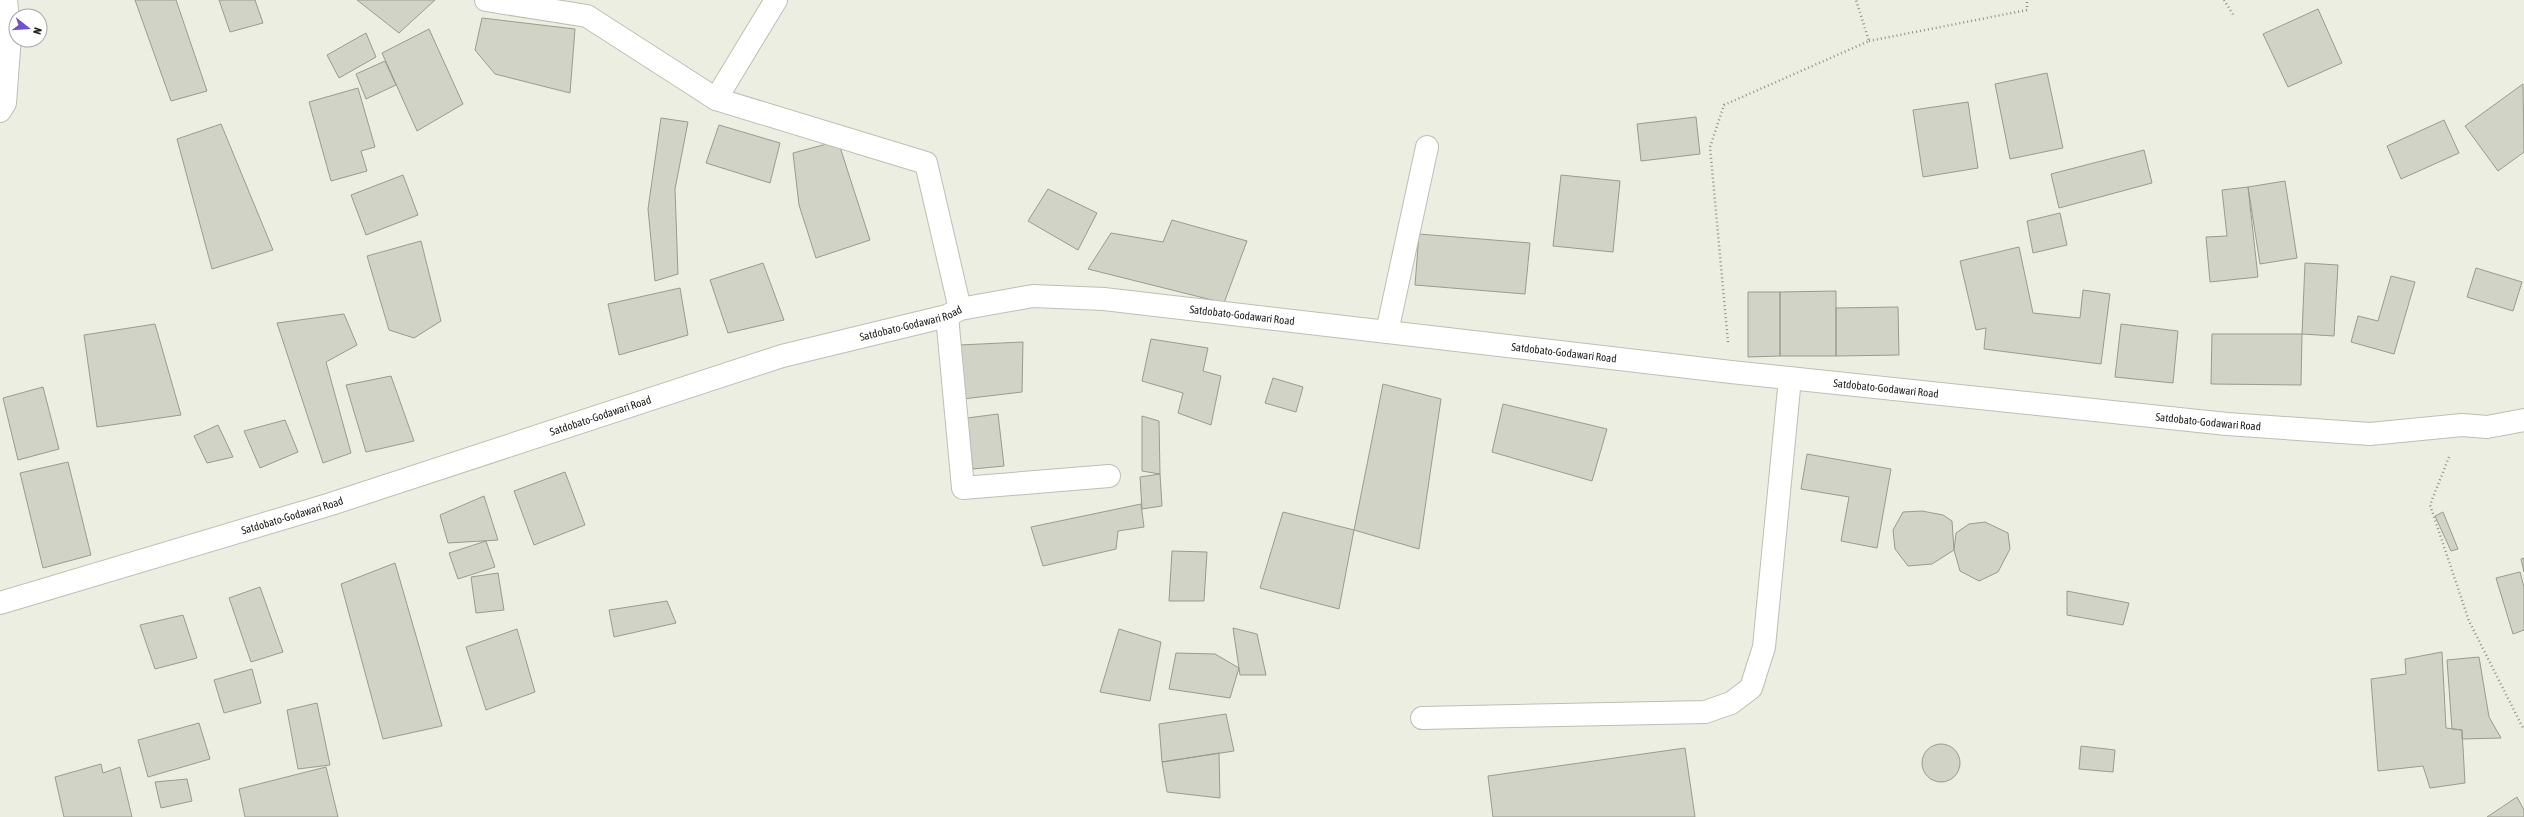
<svg xmlns="http://www.w3.org/2000/svg" width="2524" height="817" viewBox="0 0 2524 817" font-family="'Asap Condensed',sans-serif">
	<rect width="100%" height="100%" fill="#edeee2"/>
	<path fill="#d2d3c7" stroke="#9a9b90" d="M135,0H176L207,91L171,101Z
		M219,0H255L263,23L230,32Z
		M357,0H435L399,33Z
		M2318,9L2342,63L2288,87L2263,34Z
		M482,18L575,29L570,93L495,74L475,50Z
		M429,29L463,104L417,131L382,53Z
		M366,33L376,57L339,78L327,55Z
		M385,61L396,85L366,99L356,74Z
		M2047,73L2063,148L2010,159L1995,84Z
		M2523,84L2524,152L2498,171L2465,126Z
		M358,88L375,147L361,151L367,171L331,181L309,102Z
		M1968,102L1978,168L1923,177L1913,110Z
		M1696,117L1700,154L1641,161L1637,124Z
		M661,118L688,122L675,189L678,274L655,281L648,209Z
		M2444,120L2459,153L2401,179L2387,146Z
		M221,124L273,250L212,269L177,139Z
		M719,125L780,143L770,183L706,163Z
		M838,141L870,240L816,258L799,205L793,153Z
		M2144,150L2152,183L2059,208L2051,174Z
		M403,175L418,215L366,235L351,195Z
		M1561,175L1620,181L1613,252L1553,246Z
		M2285,181L2297,258L2260,264L2248,187Z
		M2248,187L2258,277L2210,282L2206,237L2227,236L2222,190Z
		M1048,189L1097,213L1078,250L1028,221Z
		M2060,213L2067,245L2033,253L2027,221Z
		M1172,220L1247,241L1224,303L1088,269L1111,233L1163,242Z
		M1419,234L1530,243L1525,294L1415,285Z
		M421,241L441,321L414,338L389,330L367,256Z
		M2019,247L2033,313L2080,318L2083,290L2110,294L2101,364L1984,349L1986,328L1976,330L1960,261Z
		M763,263L784,320L728,333L710,280Z
		M2305,263L2338,265L2334,336L2302,334Z
		M2476,268L2522,282L2513,311L2467,297Z
		M2391,276L2415,282L2394,354L2351,342L2358,316L2378,321Z
		M680,288L688,335L619,355L608,304Z
		M1836,291V356H1780V292Z
		M1748,292H1780V356L1748,357Z
		M1898,307L1899,355L1836,356V308Z
		M344,314L357,345L326,362L351,453L323,463L277,323Z
		M155,324L181,415L97,427L84,335Z
		M2121,324L2178,331L2173,383L2115,377Z
		M2212,334H2302L2301,385L2211,384Z
		M1151,339L1208,348L1203,371L1221,376L1211,425L1178,413L1183,393L1142,381Z
		M1023,342L1022,392L963,399L959,345Z
		M391,376L414,441L366,452L346,385Z
		M1273,378L1303,387L1296,412L1265,403Z
		M1383,384L1441,399L1419,549L1354,530Z
		M43,387L59,449L18,460L3,398Z
		M1503,404L1607,429L1592,481L1492,452Z
		M998,414L1004,466L973,469L967,418Z
		M1142,416L1159,421L1160,474L1142,471Z
		M285,420L298,452L260,468L244,431Z
		M218,425L233,457L207,463L194,436Z
		M1807,454L1891,469L1877,548L1841,541L1849,497L1801,489Z
		M68,462L91,555L43,568L20,473Z
		M565,472L585,525L534,545L514,491Z
		M1160,474L1162,506L1142,509L1140,477Z
		M484,496L498,540L448,543L440,515Z
		M1141,504L1144,527L1118,531L1116,549L1043,566L1031,527Z
		M1922,511L1943,515L1952,521L1954,550L1932,564L1908,566L1895,549L1893,530L1903,512Z
		M1283,512L1354,530L1339,609L1260,588Z
		M2443,512L2458,549L2451,551L2435,516Z
		M1985,522L2008,533L2010,549L1998,572L1979,581L1960,571L1954,550L1956,533L1969,524Z
		M486,541L495,567L458,579L449,553Z
		M1172,551L1207,552L1204,601H1169Z
		M2524,558V572L2521,559Z
		M395,563L442,726L383,739L341,584Z
		M2520,572L2524,587V630L2513,634L2496,578Z
		M498,573L504,610L476,613L471,577Z
		M260,587L283,652L251,662L229,598Z
		M2067,591L2129,603L2123,625L2067,615Z
		M667,601L676,623L614,637L609,610Z
		M183,615L197,658L155,669L140,625Z
		M1233,628L1257,634L1266,675H1240Z
		M517,629L535,692L486,710L466,647Z
		M1119,629L1161,642L1150,701L1100,692Z
		M2442,652L2446,728L2462,730L2465,783L2430,788L2423,766L2378,771L2371,679L2406,674L2405,659Z
		M1176,653L1215,654L1239,668L1230,698L1169,689Z
		M2479,657L2489,717L2501,738L2462,739V730L2452,729L2447,660Z
		M252,669L261,703L224,713L214,680Z
		M317,703L330,765L298,769L287,710Z
		M1226,714L1234,751L1162,762L1159,724Z
		M199,723L210,759L148,777L138,740Z
		M1922 763a19 19 0 1 1 38 0a19 19 0 1 1-38 0Z
		M2081,746L2115,750L2113,772L2079,769Z
		M1685,748L1695,817H1493L1488,776Z
		M1219,753L1220,798L1167,792L1162,762Z
		M101,764L103,773L120,767L132,817H64L55,777Z
		M326,767L338,817H245L239,789Z
		M187,779L192,801L161,808L155,782Z
		M2517,797L2524,810V817H2487Z"/>
	<g fill="none" stroke-linecap="round" stroke-linejoin="round">
		<g stroke="#bdbfb3" stroke-width="24">
			<path id="service" d="M1387,332L1427,147
				M1422,718L1705,712L1731,703L1751,688L1764,647L1790,378"/>
		</g>
		<g stroke="#bdbfb3" stroke-width="24">
			<path id="minor" d="M716,99L776,0
				M0,111L5,103L10,36L6,0
				M947,316L963,488L1109,476"/>
		</g>
		<g stroke="#bdbfb3" stroke-width="24">
			<g id="tertiary">
				<path d="M486,0L587,16L716,99L926,163L960,309"/>
				<path id="s1" d="M0,603L331,504L782,356L947,316L960,309L1033,296L1104,299L1731,372L2227,424L2370,434L2462,425L2487,427L2524,420"/>
			</g>
		</g>
		<path stroke="#919289" stroke-width="2.5" stroke-dasharray="1 3" stroke-linecap="butt" d="M2224,0L2234,16
			M1869,41L2027,10V0
			M1728,342L1710,147L1724,105L1869,41L1856,0
			M2449,457L2430,505L2469,621L2524,730"/>
		<use href="#service" stroke="#fff" stroke-width="22"/>
		<use href="#minor" stroke="#fff" stroke-width="22"/>
		<use href="#tertiary" stroke="#fff" stroke-width="22"/>
	</g>
	<g text-anchor="middle" dominant-baseline="central" stroke-width="4" stroke-linejoin="round" paint-order="stroke">
		<g font-size="11" fill="#21221e" stroke="#fff">
			<text stroke="none"><textPath href="#s1" startOffset="1289">Satdobato-Godawari Road</textPath></text>
			<text stroke="none"><textPath href="#s1" startOffset="953">Satdobato-Godawari Road</textPath></text>
			<text stroke="none"><textPath href="#s1" startOffset="1613">Satdobato-Godawari Road</textPath></text>
			<text stroke="none"><textPath href="#s1" startOffset="1937">Satdobato-Godawari Road</textPath></text>
			<text stroke="none"><textPath href="#s1" startOffset="629">Satdobato-Godawari Road</textPath></text>
			<text stroke="none"><textPath href="#s1" startOffset="2261">Satdobato-Godawari Road</textPath></text>
			<text stroke="none"><textPath href="#s1" startOffset="305">Satdobato-Godawari Road</textPath></text>
		</g>
	</g>
	<g transform="translate(28 28) rotate(107)"><circle r="19" fill="#ffffff" stroke="#a6a7a5"/>
	<path d="M0-3L7 15L0 10L-7 15Z" fill="#7152cb"/>
	<text y="-6" font-size="11" font-weight="bold" text-anchor="middle" fill="#21221e">N</text>
	</g>
</svg>
